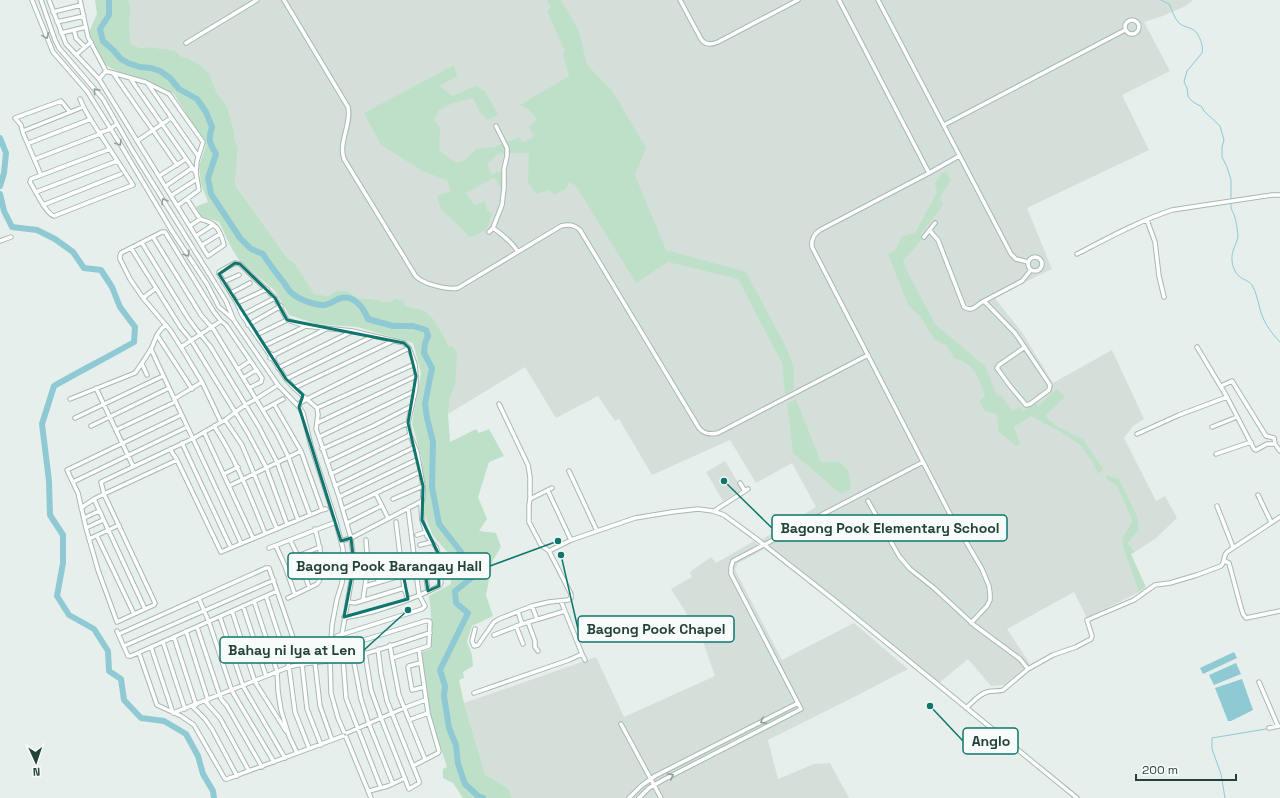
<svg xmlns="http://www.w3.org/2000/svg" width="1280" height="798" viewBox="0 0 1280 798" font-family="'Space Grotesk',sans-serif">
	<rect width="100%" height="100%" fill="#e6efeb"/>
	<path fill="#d4dfda" d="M128,0H1193L1186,6L1160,17L1144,22L1170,71L1122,95L1149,150L1027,208L1052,269L994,297L1023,334L1053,383L1112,350L1144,419L1133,426L1124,438L1156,501L1165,496L1177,518L1156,538L1135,552L1128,543L1139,530L1119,479L1107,475L1105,478L1117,486L1132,521L1122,539L1123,548L1139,592L1087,618L1074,592L1007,629L1030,664L1004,685L991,686L968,659L939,683L863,621L761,540L816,507L792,463L756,483L730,440L652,475L619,419L615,421L598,396L556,418L525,367L448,414L450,398L455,385L449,346L424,310L406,306L404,304L403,301L393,298L392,301L384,302L373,299L358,298L348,291H336L328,296L314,295L294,262L288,259L235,185L238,148L235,141L234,131L227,106L217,93L208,73L200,65L188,58L182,57L174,50L147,47L140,48L131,44L129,22L131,8Z
		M725,461L742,489L723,501L706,472Z
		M754,541L763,550L738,563L735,570L782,660L854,623L908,669L860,694L768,740L778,779L814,764L830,763L849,798H512L509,789L485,774L464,703L596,657L624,717L715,676L701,636L671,589L692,577L690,572L711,557L716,563Z"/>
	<path fill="#bfe0c8" d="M95,0H128L131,8L129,22L131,44L140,48L147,47L174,50L182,57L188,58L200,65L208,72L217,93L227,106L234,131L235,141L238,148L235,185L288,259L294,262L314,294L328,296L336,291H348L358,298L373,299L384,302L392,301L393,298L404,301V304L406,306L424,310L434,320L449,346L454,347L457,354L455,385L450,398L448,414L450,442L476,429L479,433L489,429L504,456L489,462L478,497L487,519L479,531L496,533L501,547L493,560L486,595L493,616L472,626L467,641L472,655L473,666L463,672L464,678L459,680L464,703L485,774L509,789L512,798H463L453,783L443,778V769L447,767L429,712L421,652L431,649V613L429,596L451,584L450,555L433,536L422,509V460L412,423L421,373L413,343L357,327L316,324L289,315L275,291L239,260L232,249L219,222L201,216L196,208L197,206L208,202L201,184L199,166L206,145L174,94L147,80L119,72L105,65L90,36L89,32L97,14Z
		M547,0H561L579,31L587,65L613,92L646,148L635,175L666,250L746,272L788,351L794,369V389L785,394L782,363L738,279L668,262L636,283L576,186L569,182L566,189L554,195L550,190L536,194L528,183L529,153H506L498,154L487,164L491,174L501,172L502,185L500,187L494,178L466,193L475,205L485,201L487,210L492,213C488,230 487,231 470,237L441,209L437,196L451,191L447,180L424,172L381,145L364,113L454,65L457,76L440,86L452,96L476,86L485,91L498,115L487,120L480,112L473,98L453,103L439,110L434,120L440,128L439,150L456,163L464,161L476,149L494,147L520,137L522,142L534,137L529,127L537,119L528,109L520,105L569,76L563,54L565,51L547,11L551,7Z
		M946,171L951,180L940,197L943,205L920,235L923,238L903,261L908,273L935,324L985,366L997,396H1002L1012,411L1020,407L1023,411L1035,403L1038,406L1057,389L1065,397L1045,416L1058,427L1084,440L1103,469L1098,474L1092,461L1080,445L1058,430L1055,429L1031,416L1014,427L1020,444L1016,446L998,431L997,414L985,411L979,402L985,396C978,377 976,364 954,358L947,346L934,339L920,316L908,305L888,254L895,250L902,236L915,233L937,192L935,184L941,174Z
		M796,399L821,462H839L848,470L851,489L841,494L793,453L787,404Z
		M1107,475L1119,479L1137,516L1139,530L1128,543L1135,552L1131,554L1146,587L1139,592L1123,548L1122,539L1132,521L1117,486L1105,478Z
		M787,711L789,712L663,776V775Z"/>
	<path fill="#8ec9d4" d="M1234,652L1237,658L1203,674L1200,668Z
		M1236,663L1241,674L1214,685L1209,675Z
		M1242,679L1253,710L1231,721H1228L1215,688Z"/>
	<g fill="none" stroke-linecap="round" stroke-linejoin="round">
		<path stroke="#8ec9d4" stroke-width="1" d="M1161,0L1169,4C1173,11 1174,18 1179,23C1183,27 1189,27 1194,30C1199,34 1204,46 1202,53L1187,71L1184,82L1187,88L1188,96L1189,98L1193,102L1202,107L1204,111L1220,126L1224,140L1222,147V157L1227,167L1231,180V200
			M1231,203C1230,210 1234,212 1235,218C1236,221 1238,234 1238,236C1237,244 1231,251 1232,260C1232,265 1235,273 1239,276C1243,280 1248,280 1252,285C1256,292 1257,298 1259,305C1262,320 1270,332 1280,342
			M1225,798L1221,774L1212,749V738L1266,729"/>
		<path stroke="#8ec9d4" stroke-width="6" d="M109,0V15L100,29L103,41L114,51L121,59L128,63L140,67L151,68L160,71L170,78L179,89L197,99L206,112L212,127C208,140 209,142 216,154L208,178L211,194L240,238L251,249L263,254C269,264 274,270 281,279C284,282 286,286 288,289C294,298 311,304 321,305C329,306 334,300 341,298C355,295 364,309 368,319L393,326H413L426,330L428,336L425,343L424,353L432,368L425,404L427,418L433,442L432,487L439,524L465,557L479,567L478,573L455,591L456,603L468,613L440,670L445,686L444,696L449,728L456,745L458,764L465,784L478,796L483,798
			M0,138L6,153L4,173L0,186
			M0,194L4,211L12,227L37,230L55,239L73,252L84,268L101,270L112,287L120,307L135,327L134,342C108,357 80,371 54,386L42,424L49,481L50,515L63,535V563L57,596L69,615L94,629L108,651L109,671L121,679L124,700L141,718L164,721L186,734L198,756L203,774L213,791L214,798"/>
		<g stroke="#a8b8b2" stroke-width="5.5">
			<path id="minor" d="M32,0L53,52L87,91L122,147L172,231L207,284L219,307L233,319L278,385L299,407L303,413L311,446L336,522L343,549V572L342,583L337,599L332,625L330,661L331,693L338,718L344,732
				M41,0L55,40L59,48L103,99L132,150L226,301L233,318
				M49,0L66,44L99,79L208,256L224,245C220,229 216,223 200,219L187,199
				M80,0L88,37L106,71L145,82L169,94L203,142L197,161L196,173L199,190L177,206
				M284,0L348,107C352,124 338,142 344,159L415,275C421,284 448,290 458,288L561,226C568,224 575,225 580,230L699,428C704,434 710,435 718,433L868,355
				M680,0L701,39C705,45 711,45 718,42L798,0
				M839,0L929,173L820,230C814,234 811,239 812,247L952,518L982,569L989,586L990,594V600L987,606L971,623
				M878,0L1011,254L1016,259L1028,262
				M53,12L81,5
				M1125 27a7 7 0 1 1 14 0a7 7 0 1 1-14 0Z
				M57,22L84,16
				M74,30L76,38L85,47
				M61,33L86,27
				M186,43L257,0
				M76,55L91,42
				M113,73L177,165
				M130,78L196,173
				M99,79L106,71
				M148,84L198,156
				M80,99C85,112 93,123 100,134C111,151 122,168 133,185L54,216C46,214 35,190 30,182L31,179L110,149
				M944,125L1125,30
				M23,131L83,107
				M99,133L108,130L117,124
				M137,141L171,118
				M29,143L91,119
				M35,159L100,134
				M929,173L959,156
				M41,175L23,133L21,125L15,118L61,101L70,112
				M159,176L186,159
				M166,186L192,168
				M36,192L117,161
				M172,195L197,179
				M43,205L121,174
				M1147,220L1155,242L1159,276L1164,297
				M190,226L200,219
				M493,228C503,235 512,242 518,252
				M930,231L938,240L964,307C973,313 977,304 984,301
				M489,232L493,228L502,205L504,188V169L507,156V148L496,126
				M196,236L213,225
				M153,237L201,315L214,330L276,432L288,456L310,515
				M924,237L935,223
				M0,241L11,237
				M142,243L188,318L196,329L210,346L259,427L277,462L298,520
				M202,245L220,234
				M131,248L181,328L191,340L248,433L266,467L287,524
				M1077,254C1108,238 1139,221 1172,210L1272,195H1280
				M1028 264a7 7 0 1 1 14 0a7 7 0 1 1-14 0Z
				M223,282L239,275
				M231,293L250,283
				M143,298L156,288
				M237,303L267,289
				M242,315L275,298
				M248,325L281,306
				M157,335L192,389
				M256,335L287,320
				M264,346L306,326
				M181,347L221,321
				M1025,347L999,365L997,368L1010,386L1026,405L1030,404L1049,390L1050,385L1015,333L984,301L1022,281L1031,270
				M1197,347L1227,397
				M151,349C181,414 212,478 241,543
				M270,355L242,315L237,303L219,274V272L235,263L240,264L275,298L287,320L306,326L352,331L404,343L409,348L415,364L416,376V388L408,423L410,435L417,452L423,486V496L421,506L422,520L427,536L436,547L438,553L441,583L439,586C418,597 395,605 372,612C362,614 354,617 344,617
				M274,355L326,329
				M273,359L274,357L271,354L270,358L273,359L286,379L294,388L317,408L318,415L316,429L319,437L339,497L351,538L354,565L342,634
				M142,364L147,375
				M278,368L351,332
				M238,369L250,361
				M243,378L256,370
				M286,379L373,336
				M1221,386L1232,381L1266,436L1274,438L1275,444L1280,451
				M96,388L133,466
				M294,388L393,341
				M70,399L135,373C141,365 146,357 151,349C156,339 156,332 166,325
				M174,399L202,382
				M274,404L301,451L322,510
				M499,404L528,465L530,477V499L552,488
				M299,407L300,403L307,399L409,348
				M317,408L415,364
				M263,410L283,399
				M75,418L163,376
				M225,420L242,445L277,529
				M221,422L202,382L181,347L170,330L143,298L130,279L120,259V256L121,253L162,232H165L214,312L221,321L226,325L262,378L261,382L249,388
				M317,423L416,376
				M91,426L169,388
				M214,426C236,459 250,496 265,533
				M1212,427L1237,417
				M116,430L175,402
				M204,432L253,538
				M1137,434L1179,415L1227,397L1254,449L1256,450L1267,444H1275
				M319,437L415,391
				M182,443L231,548
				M170,449L177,460L221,552L322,510L326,509
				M322,449L373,426L412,406
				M1216,454L1251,442
				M327,462L408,423
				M569,471L597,531
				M224,474L238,467
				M331,474L410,435
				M73,482L187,427
				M740,483L745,491
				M229,486L301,451
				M335,486L415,447
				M548,491L571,540
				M376,494L388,518
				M1258,495L1271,522
				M339,497L418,459
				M94,499L145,609
				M393,499L423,486
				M868,501L899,556L910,569L934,588L974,625L1020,659L1028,669
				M1217,506L1233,547
				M81,508L94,499L104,494L177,460
				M343,509L420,472
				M714,511L748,489
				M84,518L99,511
				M103,520L86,528L98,570L117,622L154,605L155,603L104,494L101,482L194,438L225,420L245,405L256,399L278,385
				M396,522L404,588L408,599
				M347,523L381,506
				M86,528L78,493L67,470L181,415
				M417,535L426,532
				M97,536L134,614
				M89,539L119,525
				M290,540L298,556L309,587
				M341,541L351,538L422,501
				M420,545L432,542
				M276,546L285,566L295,595
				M269,548L336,522
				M549,551L571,540L635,518L672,512L698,509L713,511L724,515L758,540L833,599L1077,798
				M298,556L320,547
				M423,557L428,591
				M1224,561L1227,562L1229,563L1240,604L1243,614L1246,618L1280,611
				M354,565L390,566L415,560L438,553
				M304,570L321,564
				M378,582L379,566
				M366,586L403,575
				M277,591L302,664L307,709L321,745
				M266,596L289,667L295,712L309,748
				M288,598L317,584C327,573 319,543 315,529
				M199,599L209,622L232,691L274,762
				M363,600L368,566L366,540
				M254,601L277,671L278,691L281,710L289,736L297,753
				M348,602L355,603L404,588
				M243,606L266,676
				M532,606L537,619
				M232,611L255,682L286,731
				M518,612L522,624
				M220,617L243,686L285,758
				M528,622L535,641V647L538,651
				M516,626L523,644
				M197,627L221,699L227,706L262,767
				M475,629L472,641L474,646L478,645L494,622L499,619L532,606L549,602L568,600L571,598V594L549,551L541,545L529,522V505L530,499
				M117,631L128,656H131L277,591L269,568H266L119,634
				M186,631L208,700
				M494,635L522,624L565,611
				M337,636L422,609L425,606L419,595L408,508
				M174,637L196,705
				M163,642L185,709
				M390,645L392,658
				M124,646L274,580
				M151,647L173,713L289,667C307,662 326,662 344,659C373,653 401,642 430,633
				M315,652V663L320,706L332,740
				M139,653L157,705L181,716L194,725L225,779H227L343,736
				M365,653L371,690L381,718L409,789L419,783V781L387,701L381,673L378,649
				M582,654L585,660
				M353,657L361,699L369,724L393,784
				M420,663L409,666L408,667L412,690L424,687
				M1259,682L1278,726
				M474,693L569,660L582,654L561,601
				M205,701L220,718L249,771
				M192,706L205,719L212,729L237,776
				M966,708C972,703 979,694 987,692C992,690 998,692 1003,690L1028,669L1053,655L1076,647L1091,639L1092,636L1087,620L1134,600L1155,585L1170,583L1197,575L1221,566C1225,563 1223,556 1227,552L1280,517
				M409,720L428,713
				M621,724L661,798
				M1269,728L1279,726
				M347,733L404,708L425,700
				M346,737L371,798
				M413,766L438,753L439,751L428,713L419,650
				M381,788L346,698L343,659L344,648L345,646L425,621H429L430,622L429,646L392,658L399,695L425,759
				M369,791L388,786L405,778
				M629,798L641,786L655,776L798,703
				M639,798L649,788L663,780L801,709L731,574V567L733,561L923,462"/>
		</g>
		<use href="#minor" stroke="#fff" stroke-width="3.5"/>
	</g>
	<defs><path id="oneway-chevron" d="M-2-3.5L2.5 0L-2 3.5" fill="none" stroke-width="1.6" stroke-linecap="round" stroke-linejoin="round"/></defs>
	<g stroke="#92a09c">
		<use href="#oneway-chevron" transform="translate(46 36) rotate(68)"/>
		<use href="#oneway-chevron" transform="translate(96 91) rotate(-131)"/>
		<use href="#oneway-chevron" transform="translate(119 143) rotate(58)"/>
		<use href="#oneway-chevron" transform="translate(164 201) rotate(-121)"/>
		<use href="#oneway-chevron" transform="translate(187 254) rotate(56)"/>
		<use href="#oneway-chevron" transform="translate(763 721) rotate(153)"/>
		<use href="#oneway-chevron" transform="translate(671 776) rotate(-27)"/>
	</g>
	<path fill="none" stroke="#0f766e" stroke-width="3" stroke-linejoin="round" d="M235,263L240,264L275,298L287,320L404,343L409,348L416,376L408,423L423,486L422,520L438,553L439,586L428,591L423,559L401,563L408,599L344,617L354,565L351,538L341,541L299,407L303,395L286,379L219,274Z"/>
	<path fill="none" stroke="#0f766e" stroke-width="1.5" d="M724 481L772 528M558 541L490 566M561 555L578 629M408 610L364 650M930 706L963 741"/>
	<g fill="#0f766e" stroke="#f7fbf9" stroke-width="1.5">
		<circle cx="724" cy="481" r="4"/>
		<circle cx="558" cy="541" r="4"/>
		<circle cx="561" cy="555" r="4"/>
		<circle cx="408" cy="610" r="4"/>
		<circle cx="930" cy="706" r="4"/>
	</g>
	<g fill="#f7fbf9" stroke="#0f766e" stroke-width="1.5">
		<rect x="772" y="515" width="235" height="26" rx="4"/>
		<rect x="288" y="553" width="202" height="26" rx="4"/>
		<rect x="578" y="616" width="156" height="26" rx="4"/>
		<rect x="220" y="637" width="144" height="26" rx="4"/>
		<rect x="963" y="728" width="55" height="26" rx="4"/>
	</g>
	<g font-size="14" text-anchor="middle" font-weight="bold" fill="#24423a">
		<text x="890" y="533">Bagong Pook Elementary School</text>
		<text x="389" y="571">Bagong Pook Barangay Hall</text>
		<text x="656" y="634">Bagong Pook Chapel</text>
		<text x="292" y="655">Bahay ni Iya at Len</text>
		<text x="991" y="746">Anglo</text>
	</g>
	<g transform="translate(36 762) rotate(177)" stroke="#f7fbf9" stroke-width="3" paint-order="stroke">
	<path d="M0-3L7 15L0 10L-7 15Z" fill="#24423a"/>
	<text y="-6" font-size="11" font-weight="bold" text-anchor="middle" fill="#24423a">N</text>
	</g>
	<path d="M1136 774v6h100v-6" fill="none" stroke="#24423a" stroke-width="2"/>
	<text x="1142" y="774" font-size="12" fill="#24423a" stroke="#f7fbf9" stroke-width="3" paint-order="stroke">200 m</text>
</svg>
